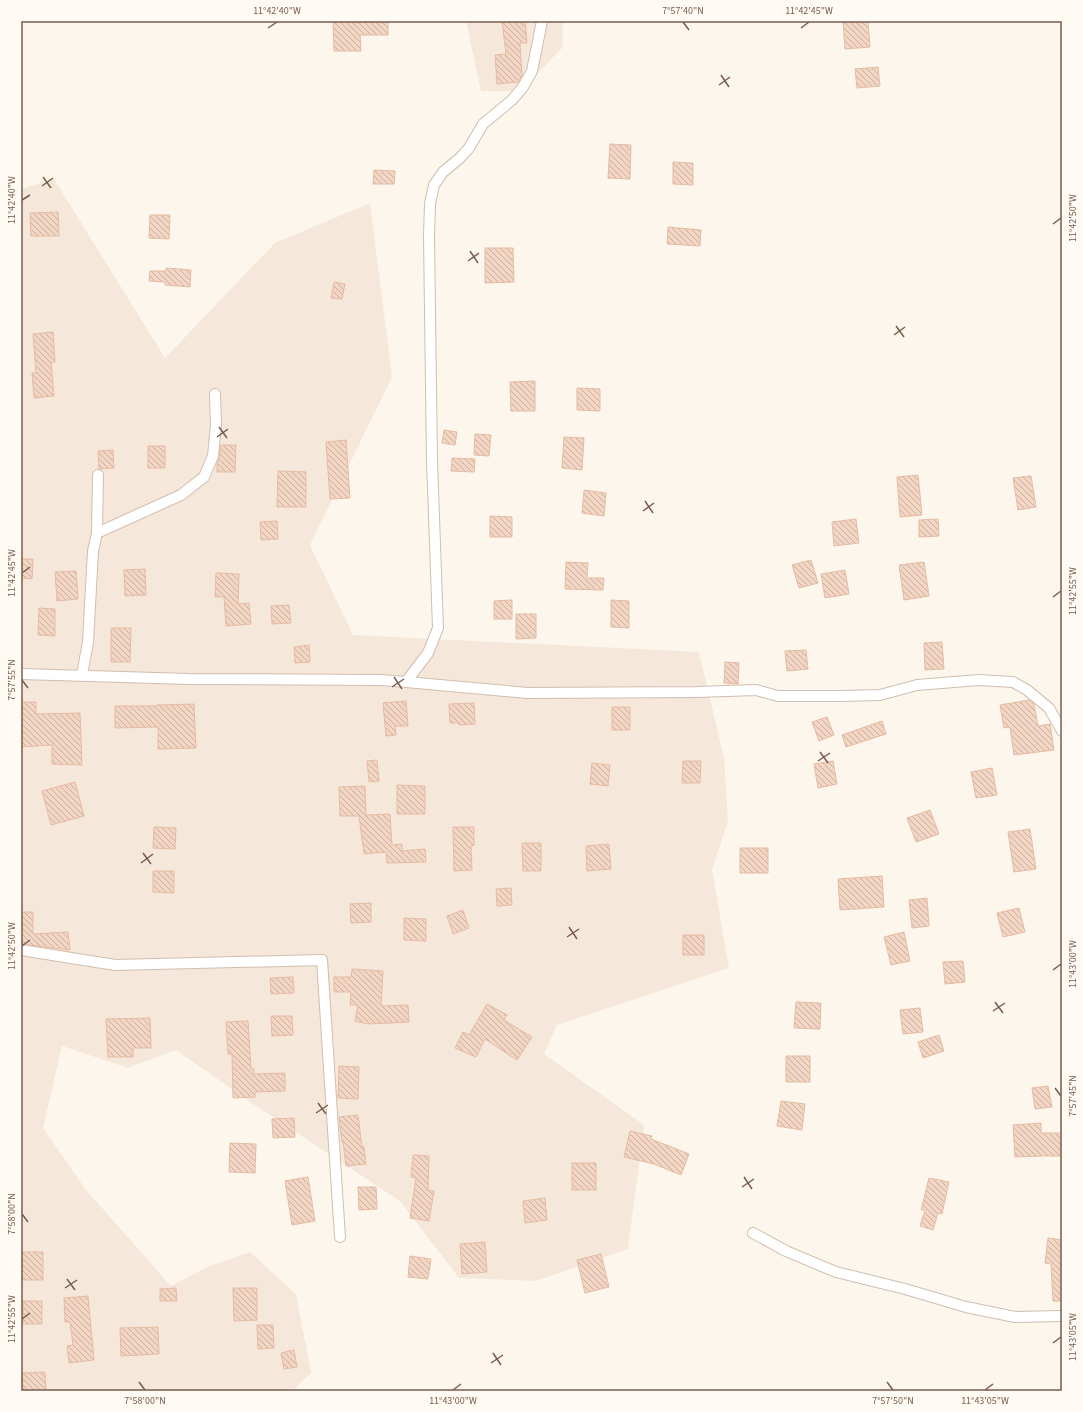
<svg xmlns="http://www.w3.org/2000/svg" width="1083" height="1412" viewBox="0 0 1083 1412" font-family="'Source Sans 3',sans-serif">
	<defs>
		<pattern id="building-back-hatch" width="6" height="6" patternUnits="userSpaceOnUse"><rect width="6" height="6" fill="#f3d5c3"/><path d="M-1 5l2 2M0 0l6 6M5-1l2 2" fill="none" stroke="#cab0a1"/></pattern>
	</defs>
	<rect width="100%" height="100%" fill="#fdf6ec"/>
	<path fill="#f5e8da" d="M466,21H562L563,47L520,91H481Z
		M54,179L165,358L275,243L370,203L392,377L310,545L353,635L699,652L724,758L728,821L712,870L729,968L557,1025L544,1054L644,1125L628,1249L536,1281L459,1278L400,1201L256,1106L176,1050L128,1068L62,1046L43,1128L86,1190L171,1286L207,1267L250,1252L296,1294L311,1373L292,1391H21V189Z"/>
	<path fill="url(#building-back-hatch)" stroke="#e6bba3" d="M333,21H388V35H360L361,51H334Z
		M502,21H525L527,43H520L522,76L518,82L497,84L495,55L506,54Z
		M843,21H868L870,47L845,49Z
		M878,67L880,86L857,88L855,69Z
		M610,144L631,145L630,179L608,178Z
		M673,162L693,163V185L673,184Z
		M374,170L395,171L394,184H373Z
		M58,212L59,236H31L30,213Z
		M150,215H170L169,239L149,238Z
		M668,227L701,230L700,246L667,244Z
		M485,248H513L514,282L485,283Z
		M166,268L191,270L190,287L165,285V282L149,281L150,271H166Z
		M334,282L345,284L342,299L331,298Z
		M53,332L55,362H51L54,396L34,398L32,373H36L33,334Z
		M535,381V411H511L510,382Z
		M577,388L600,389V411L577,410Z
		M444,430L457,432L455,445L442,443Z
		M475,434L491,435L489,456L474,455Z
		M564,437L584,438L582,470L562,468Z
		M346,440L350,498L330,499L326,442Z
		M221,445H236L235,472H217V464L219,457Z
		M148,446H165V468H148Z
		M113,450L114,468L99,469L98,451Z
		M452,458L475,459L474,472L451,471Z
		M278,471L306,472V507H277Z
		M918,475L922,515L900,517L897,477Z
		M1031,476L1036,507L1018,510L1013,478Z
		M584,490L606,493L604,516L582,513Z
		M490,516L512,517V537H490Z
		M856,519L859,543L834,546L832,522Z
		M938,519L939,536L919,537V520Z
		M277,521L278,539L261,540L260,522Z
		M21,559H33L32,579L21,578Z
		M811,560L818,583L799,588L792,565Z
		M566,562L588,563L587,578H604L603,590L565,589Z
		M924,562L929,596L904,600L899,565Z
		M145,569L146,595L125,596L124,570Z
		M845,570L849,594L825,598L821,574Z
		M76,571L78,599L57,601L55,572Z
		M216,573L239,574L238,604L249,603L251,624L226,626L224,597H215Z
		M512,600V619H494V601Z
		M611,600L629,601V628L611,627Z
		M289,605L291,623L272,624L271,606Z
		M39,608L55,609V636L38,635Z
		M516,614H536V638L516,639Z
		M111,628H131L130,662H111Z
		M942,642L944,669L925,670L924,643Z
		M309,645L310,662L295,663L294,647Z
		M806,650L808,669L787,671L785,651Z
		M725,662L739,663L738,684L724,683Z
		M1029,700L1034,704L1038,726L1050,724L1054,750L1014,755L1010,727L1004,728L1000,705Z
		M406,701L408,726H395L396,735L386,736L383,703Z
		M21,702H36V714L80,713L82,765L52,764V745L21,747Z
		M474,703L475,724L459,725V723H450L449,704Z
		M194,704L196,748L158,749V727L115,728V706H157V705Z
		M612,707H630V730H612Z
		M827,717L834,735L819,741L812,722Z
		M882,721L886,734L846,747L842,735Z
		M377,760L379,781L369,782L367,761Z
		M683,761H701L700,783H682Z
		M833,761L837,784L818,788L814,764Z
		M592,763L610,765L608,786L590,784Z
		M992,768L997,795L976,798L971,772Z
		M75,782L84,816L51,825L42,791Z
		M397,785L425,786V814H397Z
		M365,786L366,815L390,814L392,845L402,844V851L425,849L426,862L387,863L386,852L364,854L359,816H340L339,787Z
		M930,810L939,834L916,842L907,818Z
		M154,827L176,828L175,849L153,848Z
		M453,827H474V845L471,846L472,870L454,871Z
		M1030,829L1036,869L1014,872L1008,832Z
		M522,843H541V871H523Z
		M609,844L611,869L587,871L586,846Z
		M740,848H768V873H740Z
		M153,871H174V893L153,892Z
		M882,876L884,907L840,910L838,879Z
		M511,888L512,905L497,906L496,889Z
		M927,898L929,926L912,928L909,900Z
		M371,903V922L351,923L350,904Z
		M1019,908L1025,932L1003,937L997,913Z
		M463,910L469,928L453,934L447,916Z
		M21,912H33V934L68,932L70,950L21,944Z
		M404,918L426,919V941L404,940Z
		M904,932L910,961L891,965L884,937Z
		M683,935H704V955H683Z
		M963,961L965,982L945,984L943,962Z
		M352,969L383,971L381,1006L408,1005L409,1022L368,1024L355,1021L358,1005H350L351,992H334V977H351Z
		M293,977L294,993L271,994L270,978Z
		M796,1002L821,1003L820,1029L794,1028Z
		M487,1004L507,1015L504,1020L532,1037L517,1060L485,1039L476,1057L455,1048L463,1032L469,1035Z
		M920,1008L923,1032L903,1034L900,1010Z
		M271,1016H292L293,1035L272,1036Z
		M150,1018L151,1048H133V1057H108L106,1019Z
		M248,1021L251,1069H254V1074L285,1073V1091L255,1092V1097L233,1098L232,1054H228L226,1022Z
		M939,1035L944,1051L923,1058L918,1042Z
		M786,1056H810V1082H786Z
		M339,1066L359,1067L358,1099L338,1098Z
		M1048,1086L1052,1107L1035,1109L1032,1088Z
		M781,1101L805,1104L802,1130L777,1126Z
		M358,1115L362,1147H364L366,1164L346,1166L343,1142H342L339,1117Z
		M294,1118L295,1137L273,1138L272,1119Z
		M1041,1123V1133H1062V1156H1043L1015,1157L1013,1125Z
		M630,1131L652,1136L651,1139L689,1154L681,1175L654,1164L624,1157Z
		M230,1143L256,1144L255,1173L229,1172Z
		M413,1155L429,1156L428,1190L434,1191L429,1221L410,1218L416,1178L411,1177Z
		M572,1163H596V1190H572Z
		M308,1177L315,1221L292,1225L285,1181Z
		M929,1178L949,1182L942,1214L938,1213L933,1230L920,1226L925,1210H921Z
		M358,1187H376L377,1209L359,1210Z
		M545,1198L547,1220L525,1223L523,1201Z
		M1048,1238L1062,1240V1301H1053L1051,1264L1045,1263Z
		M485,1242L487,1272L462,1274L460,1244Z
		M22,1252H43V1280H22Z
		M601,1254L609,1287L585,1293L577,1260Z
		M410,1256L431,1259L428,1279L408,1277Z
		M176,1288L177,1301H160V1289Z
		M233,1288H257V1320L234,1321Z
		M88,1296L94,1360L69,1363L67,1346L73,1345L70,1322H65L64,1298Z
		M23,1301H42V1324H23Z
		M257,1325H273L274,1348L258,1349Z
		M158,1327L159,1354L121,1356L120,1328Z
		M294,1350L297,1367L284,1369L281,1353Z
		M45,1372L46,1391H23L22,1373Z"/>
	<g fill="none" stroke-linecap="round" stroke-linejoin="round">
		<g stroke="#d1beb0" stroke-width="12">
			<path id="minor" d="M97,533L181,495L204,477L213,456L216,425L215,394
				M21,674L189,679L381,680L406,682L428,653L438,628L432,461L429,236L430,204L434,185L443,172L460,158L469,148L483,124L512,100L523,87L532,71L542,21
				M82,675L88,642L93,551L97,533L98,475
				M406,682L528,693L697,692L756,690L778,696H840L880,695L917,685L979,680L1013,682L1027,690L1049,708L1062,731
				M21,950L115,965L322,960L340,1237
				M753,1233L786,1251L836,1272L905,1289L966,1307L1015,1317L1062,1316"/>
		</g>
		<use href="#minor" stroke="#fff" stroke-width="10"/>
	</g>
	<path fill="none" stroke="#7a5c4d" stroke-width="1.5" d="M683,22L689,30M268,28L277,22M801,28L809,22M721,75L729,87M719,85L730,77M43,177L51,188M42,186L53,178M22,200L30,195M1053,224L1061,218M470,251L478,263M468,261L479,253M896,326L904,337M894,335L905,327M219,427L227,438M217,437L228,429M645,501L653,513M643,511L654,503M22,573L30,567M1053,597L1061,591M394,677L402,689M22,680L28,688M392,687L404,679M820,752L828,763M818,761L830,753M143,853L151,864M141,863L153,854M569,927L577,939M567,937L579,929M22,946L30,940M1053,970L1061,964M995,1002L1003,1013M993,1011L1005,1003M1055,1088L1061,1096M318,1103L326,1114M316,1113L328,1105M744,1177L752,1189M742,1187L754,1179M22,1214L28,1222M67,1279L75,1290M65,1288L77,1280M22,1319L30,1313M1053,1343L1061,1337M493,1353L501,1365M491,1363L503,1355M139,1382L145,1390M887,1382L893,1390M453,1390L461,1384M985,1390L993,1384"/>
	<rect width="1083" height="1412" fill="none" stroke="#fffaf3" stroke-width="44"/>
	<rect x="22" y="22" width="1039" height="1368" fill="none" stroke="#7a5c4d" stroke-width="1.5"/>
	<g font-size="10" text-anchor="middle" fill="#7a5c4d">
		<text x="277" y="14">11°42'40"W</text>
		<text x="683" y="14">7°57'40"N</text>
		<text x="809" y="14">11°42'45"W</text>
		<text transform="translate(11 200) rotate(-90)" y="4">11°42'40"W</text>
		<text transform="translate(1072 218) rotate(-90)" y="4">11°42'50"W</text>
		<text transform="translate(11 573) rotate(-90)" y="4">11°42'45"W</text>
		<text transform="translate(1072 591) rotate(-90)" y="4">11°42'55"W</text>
		<text transform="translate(11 680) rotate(-90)" y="4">7°57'55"N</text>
		<text transform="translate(11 946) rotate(-90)" y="4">11°42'50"W</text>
		<text transform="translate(1072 964) rotate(-90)" y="4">11°43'00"W</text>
		<text transform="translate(1072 1096) rotate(-90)" y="4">7°57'45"N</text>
		<text transform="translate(11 1214) rotate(-90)" y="4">7°58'00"N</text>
		<text transform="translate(11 1319) rotate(-90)" y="4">11°42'55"W</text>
		<text transform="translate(1072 1337) rotate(-90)" y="4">11°43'05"W</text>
		<text x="145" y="1404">7°58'00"N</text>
		<text x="453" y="1404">11°43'00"W</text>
		<text x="893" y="1404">7°57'50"N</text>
		<text x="985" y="1404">11°43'05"W</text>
	</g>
</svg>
